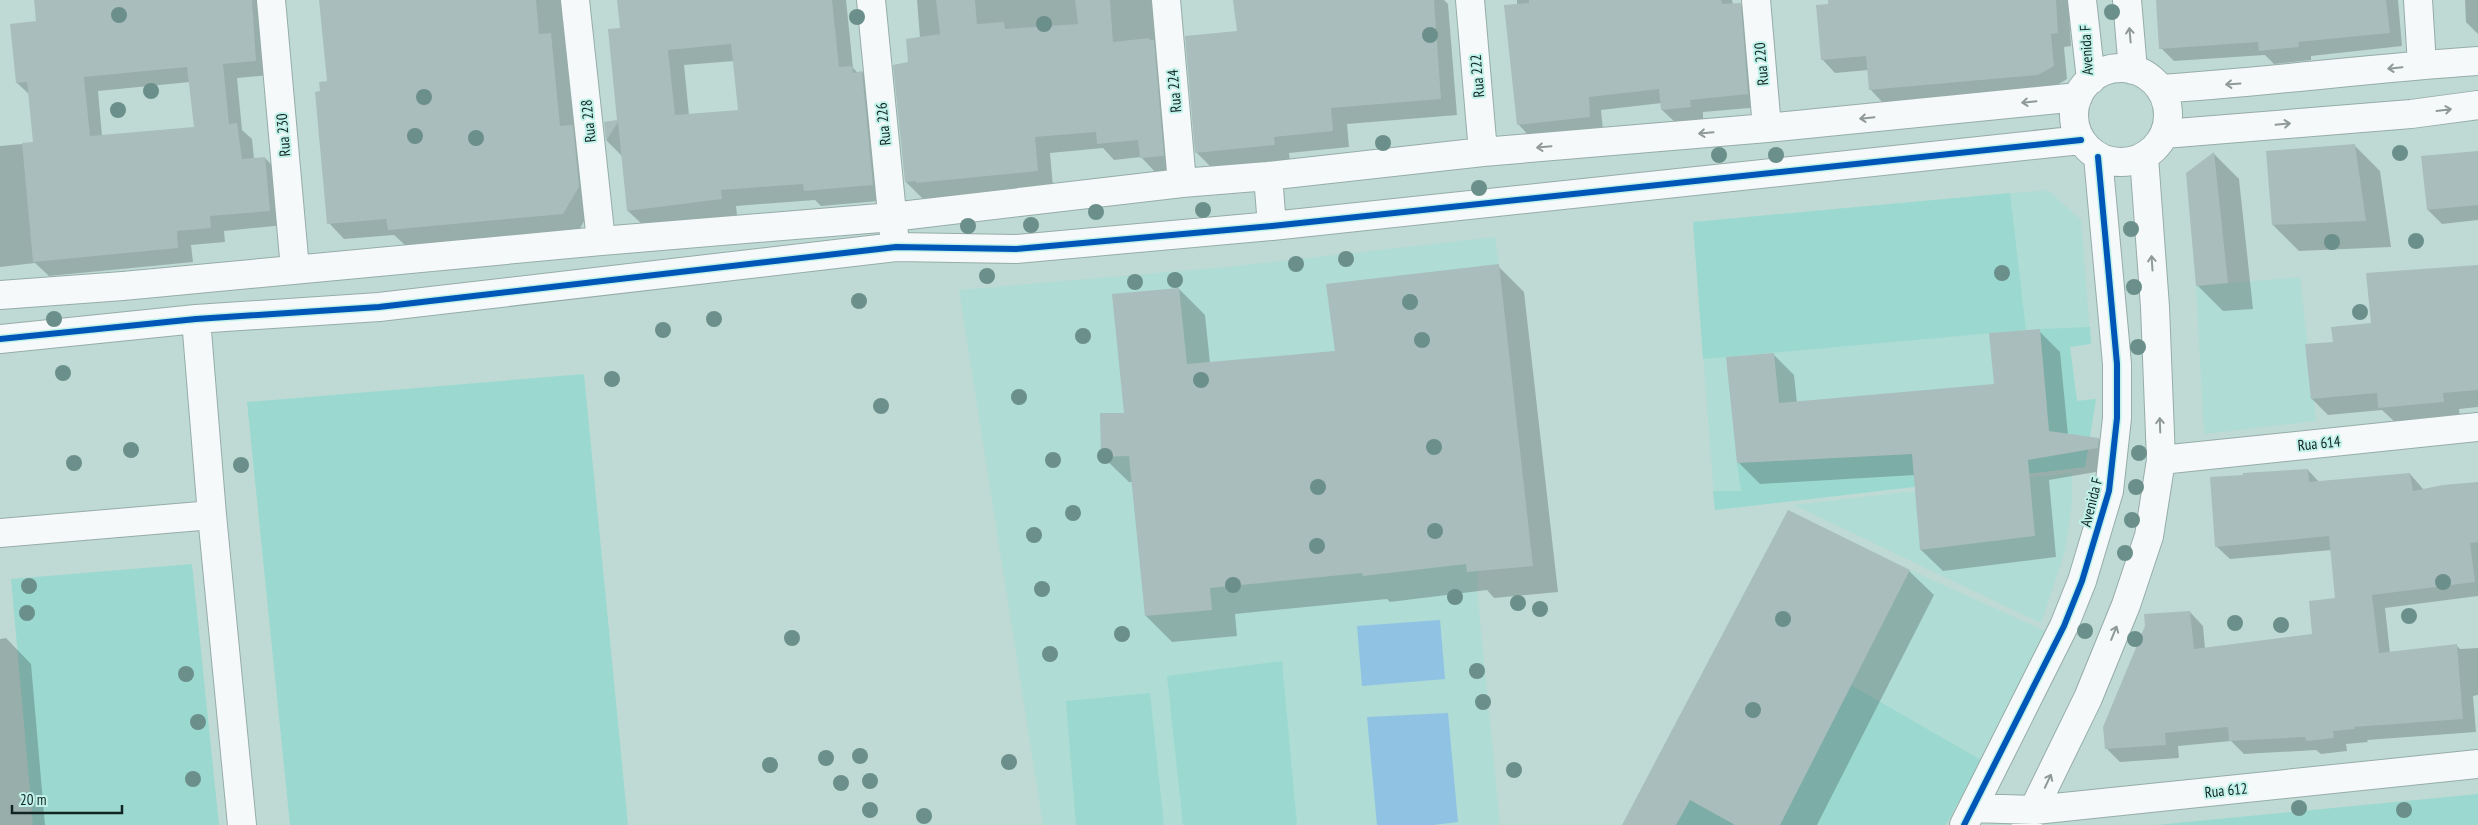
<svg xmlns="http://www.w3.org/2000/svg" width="2478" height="825" viewBox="0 0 2478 825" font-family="'PT Sans Narrow',sans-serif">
	<rect width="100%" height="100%" fill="#bfdad5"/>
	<path fill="#afdcd4" d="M2048,190L2081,220L2091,344L2070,347L2077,401L2096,399L2085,467L1715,510L1693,222Z
		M1495,237L1499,264L1477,588L1500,825H1043L959,290L1227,267Z
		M2300,277L2316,421L2204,434L2196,286Z
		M2072,473V503L2065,551L2041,623L1794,505Z
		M1788,510L1910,570L2045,631L1981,760L1946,825H1622Z"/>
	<path fill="#9bd9d0" d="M2010,193L2026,330L1703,359L1693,222Z
		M2090,327L2091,344L2070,347L2077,401L2096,399L2085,467L1715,510L1713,491H1741L1737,463L2050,446L2040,329Z
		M584,374L628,825H290L247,402Z
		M192,564L219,825H33L11,579Z
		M1282,661L1297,825H1183L1167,676Z
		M1851,685L1981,760L1946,825H1780Z
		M1150,693L1164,825H1076L1066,701Z
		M2478,794V825H2156Z
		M1690,800L1735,825H1676Z"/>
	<path fill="#8fc2e3" d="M1440,620L1445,679L1362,686L1357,626Z
		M1448,713L1458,822L1433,825H1377L1367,717Z"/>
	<path fill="#0003" fill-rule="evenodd" d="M36,0H263L270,75L237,78L242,130L252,139L254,159L265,158L280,173L285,225L224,231L225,242L191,245L193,262L49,276L35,263L0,267V146L34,143L30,95L17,83L38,23ZM190,82L196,128L102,136L98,91Z
		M320,0H562L574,127L588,142L595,203L579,230L405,245L394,235L344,239L329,223L322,92L329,82Z
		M618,0H846L853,68L858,73L862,72L878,88L889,200L821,206L815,200L736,206L737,215L644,226L628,211L622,156L607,141L605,123L619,121L621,29ZM734,61L739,111L689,115L684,65Z
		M917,0H1160L1180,172L1157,174L1141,157L1114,160L1103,148L1050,153L1053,187L934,199L922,198L906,182L909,63L920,38Z
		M1234,0H1444L1448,4L1457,115L1347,124L1349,147L1289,153L1290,161L1212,168L1196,152L1238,32Z
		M1517,0H1732L1733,5L1740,4L1753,17L1761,107L1703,112V120L1676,123L1662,110V103L1601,110L1603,130L1531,138L1518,124Z
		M1829,0H2068L2071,46L2064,47L2067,79L2052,88L1883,103L1870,89L1868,70L1835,73L1822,59Z
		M2157,0H2398L2402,46L2311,56V60L2274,64L2265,55L2174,61L2161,48Z
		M2465,0H2478V34L2466,22Z
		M2354,145L2380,171L2391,247L2299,251L2273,225Z
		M2478,152V220L2442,224L2428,210Z
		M2213,153L2239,179L2253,309L2223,311L2197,285Z
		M1498,266L1524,292L1558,592L1494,598L1487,590L1390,602L1387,599L1235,614L1237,636L1172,642L1146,616L1132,482H1129L1102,456L1126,414L1179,289L1205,315L1210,363L1336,353Z
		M2478,266V407L2459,409L2460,418L2396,423L2382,410L2328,415L2312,399L2334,343Z
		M2039,331L2060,352L2068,435L2099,439L2120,460L2119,468L2049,480L2056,557L1943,571L1921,550L1915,475L1760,484L1739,463L1773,354L1794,375L1797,403L1996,385Z
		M2308,470L2320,483L2410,474L2424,490L2478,483V596L2385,608L2390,653L2457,646L2460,649L2478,648V695L2473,696L2476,732L2367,740L2368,742L2346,744L2347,751L2321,754L2316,750L2244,754L2231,741L2178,746L2179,758L2120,762L2106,748L2190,612L2203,626L2205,649L2313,635L2336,600L2332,550L2230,559L2216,546Z
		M1909,571L1934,595L1817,825H1624Z
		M6,638L31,664L45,825H0V639Z"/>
	<path fill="#a8bdbc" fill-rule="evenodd" d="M34,0H252L256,61L223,64L229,124L237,123L242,159L265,157L270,211L210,216L211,228L177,231L178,248L33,262L22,143L33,142L27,82L16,83L10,24L36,21ZM187,67L194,127L90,136L84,77Z
		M319,0H536L539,34L551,33L560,126L573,125L579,187L563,214L388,230L386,219L327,224L315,92L320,91L319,82L327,81Z
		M617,0H832L839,67L852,66L853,73L862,71L873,185L804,191L803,184L721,190L722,199L627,211L618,122L606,141L604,122L617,120L608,29L620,28ZM731,44L738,110L675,115L668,50Z
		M936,0H975L977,24L1004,22L1005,29L1078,24L1075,0H1110L1113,42L1149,38L1150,40H1154L1164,156L1140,158L1138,140L1097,144L1096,132L1035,137L1038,171L916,183V181L905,182L893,65L908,62L906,39L940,34Z
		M1233,0H1434L1441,99L1331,108L1333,131L1274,137L1275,145L1195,153L1185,36L1237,31Z
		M1529,0H1721L1722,4L1741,3L1748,94L1690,100L1691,107L1661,110L1659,89L1589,97L1590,117L1517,125L1504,5L1529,3Z
		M1828,0H2056L2058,33L2051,34L2054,66L2038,75L1869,90L1866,56L1821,60L1816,5L1828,4Z
		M2156,0H2386L2390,33L2298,42L2299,47L2259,51L2258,42L2159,49Z
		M2355,144L2366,221L2272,225L2266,151Z
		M2478,151V205L2427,210L2421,156Z
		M2214,152L2228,283L2196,286L2186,173Z
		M1499,264L1533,566L1467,572L1466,564L1363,576L1362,573L1210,588L1212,610L1145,616L1129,456L1101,457L1100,413H1124L1112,294L1179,288L1187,364L1335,351L1326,284Z
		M2478,265V390L2443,393L2444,402L2378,408L2377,393L2311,399L2305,344L2333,342L2331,327L2371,323L2366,273Z
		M2040,329L2049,431L2099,438L2098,448L2028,460L2035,536L1920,550L1912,454L1737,463L1726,357L1774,353L1779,403L1994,384L1989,333Z
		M2308,469L2309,482L2410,473L2413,491L2443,485L2478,482V542L2470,543L2475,582L2372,595L2379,653L2457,644L2463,719L2354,727L2355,729L2333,731L2334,738L2306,741L2305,737L2229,741L2228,727L2165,733L2166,745L2105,749L2103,727L2145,626L2144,614L2190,611L2194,649L2312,634L2309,601L2335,598L2329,536L2215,547L2210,477L2243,475V473Z
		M1788,510L1910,570L1780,825H1735L1690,800L1676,825H1622Z"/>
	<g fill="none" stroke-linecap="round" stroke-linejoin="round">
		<g stroke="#96aca8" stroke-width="30">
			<path id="minor" d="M271,0L295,269
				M575,0L601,241
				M871,0L894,234
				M1166,0L1182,183
				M1470,0L1483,152
				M1756,0L1767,128
				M2082,0L2091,80
				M2127,0L2133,70
				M2418,0L2422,65
				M2074 115a47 47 0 1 1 94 0a47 47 0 1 1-94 0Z
				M2160,89C2266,82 2372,68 2478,61
				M2164,134L2411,114L2478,105
				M1268,176L1272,226
				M0,295L123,286L601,241L892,217L1182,183L1268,176L1483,152L1767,128L2078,97
				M196,319L212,515L242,825
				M0,339L196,319L379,307L896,247L1016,249L1272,226L2081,140
				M2161,460L2478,427
				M0,533L212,515
				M1973,808L2035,810L2478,764
				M1964,825L2064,626L2082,581L2109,491L2117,418V364L2098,157
				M2026,825L2088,698L2126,605L2149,536L2161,460L2155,307L2144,157"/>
		</g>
		<use href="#minor" stroke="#f5f9f9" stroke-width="28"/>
		<g stroke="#c1f2ea" stroke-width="9">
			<path id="cycleway" d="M0,339L196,319L379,307L896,247L1016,249L1272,226L2081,140
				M1964,825L2064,626L2082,581L2109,491L2117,418V364L2098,157"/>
		</g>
		<use href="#cycleway" stroke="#0057b8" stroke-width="6"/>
	</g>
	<g fill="#6b8f8a">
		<circle cx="2112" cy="12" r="8"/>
		<circle cx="119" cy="15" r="8"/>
		<circle cx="857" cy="17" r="8"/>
		<circle cx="1044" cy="24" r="8"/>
		<circle cx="1430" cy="35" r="8"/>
		<circle cx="151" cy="91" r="8"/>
		<circle cx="424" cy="97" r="8"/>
		<circle cx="118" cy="110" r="8"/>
		<circle cx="415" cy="136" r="8"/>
		<circle cx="476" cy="138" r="8"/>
		<circle cx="1383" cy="143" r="8"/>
		<circle cx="2400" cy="153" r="8"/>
		<circle cx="1719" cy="155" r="8"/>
		<circle cx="1776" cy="155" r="8"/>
		<circle cx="1479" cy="188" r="8"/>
		<circle cx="1203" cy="210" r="8"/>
		<circle cx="1096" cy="212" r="8"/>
		<circle cx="1031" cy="225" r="8"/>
		<circle cx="968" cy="226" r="8"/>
		<circle cx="2131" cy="229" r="8"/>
		<circle cx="2416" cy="241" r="8"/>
		<circle cx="2332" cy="242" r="8"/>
		<circle cx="1346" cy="259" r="8"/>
		<circle cx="1296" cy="264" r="8"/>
		<circle cx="2002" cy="273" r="8"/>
		<circle cx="987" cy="276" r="8"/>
		<circle cx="1175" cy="280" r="8"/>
		<circle cx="1135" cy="282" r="8"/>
		<circle cx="2134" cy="287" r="8"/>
		<circle cx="859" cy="301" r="8"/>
		<circle cx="1410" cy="302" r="8"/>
		<circle cx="2360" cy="312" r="8"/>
		<circle cx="54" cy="319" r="8"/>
		<circle cx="714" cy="319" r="8"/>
		<circle cx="663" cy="330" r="8"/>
		<circle cx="1083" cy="336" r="8"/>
		<circle cx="1422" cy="340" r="8"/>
		<circle cx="2138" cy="347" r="8"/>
		<circle cx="63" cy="373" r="8"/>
		<circle cx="612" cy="379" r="8"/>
		<circle cx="1201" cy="380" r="8"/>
		<circle cx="1019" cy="397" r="8"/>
		<circle cx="881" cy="406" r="8"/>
		<circle cx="1434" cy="447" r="8"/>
		<circle cx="131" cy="450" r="8"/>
		<circle cx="2139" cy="453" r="8"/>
		<circle cx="1105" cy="456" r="8"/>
		<circle cx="1053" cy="460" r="8"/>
		<circle cx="74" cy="463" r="8"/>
		<circle cx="241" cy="465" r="8"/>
		<circle cx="1318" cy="487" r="8"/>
		<circle cx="2136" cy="487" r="8"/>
		<circle cx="1073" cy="513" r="8"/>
		<circle cx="2132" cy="520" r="8"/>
		<circle cx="1435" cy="531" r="8"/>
		<circle cx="1034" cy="535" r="8"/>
		<circle cx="1317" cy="546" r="8"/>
		<circle cx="2125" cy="553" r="8"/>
		<circle cx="2443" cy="582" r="8"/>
		<circle cx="1233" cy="585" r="8"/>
		<circle cx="29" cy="586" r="8"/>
		<circle cx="1042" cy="589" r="8"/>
		<circle cx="1455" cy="597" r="8"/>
		<circle cx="1518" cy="603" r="8"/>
		<circle cx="1540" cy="609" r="8"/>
		<circle cx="27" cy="613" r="8"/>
		<circle cx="2409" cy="616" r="8"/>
		<circle cx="1783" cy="619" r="8"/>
		<circle cx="2235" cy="623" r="8"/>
		<circle cx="2281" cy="625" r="8"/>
		<circle cx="2085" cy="631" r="8"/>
		<circle cx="1122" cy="634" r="8"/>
		<circle cx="792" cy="638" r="8"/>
		<circle cx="2135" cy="639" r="8"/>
		<circle cx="1050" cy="654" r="8"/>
		<circle cx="1477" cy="671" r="8"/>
		<circle cx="186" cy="674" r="8"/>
		<circle cx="1483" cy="702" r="8"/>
		<circle cx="1753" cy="710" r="8"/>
		<circle cx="198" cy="722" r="8"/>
		<circle cx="860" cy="756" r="8"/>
		<circle cx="826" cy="758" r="8"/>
		<circle cx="1009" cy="762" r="8"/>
		<circle cx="770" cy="765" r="8"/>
		<circle cx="1514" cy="770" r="8"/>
		<circle cx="193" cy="779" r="8"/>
		<circle cx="870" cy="781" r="8"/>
		<circle cx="841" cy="783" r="8"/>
		<circle cx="2299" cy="808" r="8"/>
		<circle cx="870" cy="810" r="8"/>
		<circle cx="2404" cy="810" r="8"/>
		<circle cx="924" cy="816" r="8"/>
	</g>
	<defs><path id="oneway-shaft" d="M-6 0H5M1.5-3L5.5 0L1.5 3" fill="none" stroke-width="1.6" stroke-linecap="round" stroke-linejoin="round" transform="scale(1.25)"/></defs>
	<g stroke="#8f9a98">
		<use href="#oneway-shaft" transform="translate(2130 35) rotate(-95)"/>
		<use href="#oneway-shaft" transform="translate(2395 68) rotate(174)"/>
		<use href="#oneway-shaft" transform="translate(2233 84) rotate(176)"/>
		<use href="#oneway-shaft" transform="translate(2029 102) rotate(174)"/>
		<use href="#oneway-shaft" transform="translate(2444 110) rotate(-7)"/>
		<use href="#oneway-shaft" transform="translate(1867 118) rotate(174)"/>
		<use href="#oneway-shaft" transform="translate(2283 124) rotate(-5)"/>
		<use href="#oneway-shaft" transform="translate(1706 133) rotate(175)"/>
		<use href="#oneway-shaft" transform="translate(1544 147) rotate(175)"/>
		<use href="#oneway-shaft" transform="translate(2152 263) rotate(-94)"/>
		<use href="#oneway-shaft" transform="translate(2160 425) rotate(-92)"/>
		<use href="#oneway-shaft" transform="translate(2114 633) rotate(-68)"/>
		<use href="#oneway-shaft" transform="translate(2048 781) rotate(-65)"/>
	</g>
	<g text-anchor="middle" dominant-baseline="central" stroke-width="4" stroke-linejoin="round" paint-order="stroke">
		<g font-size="15" fill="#122522" stroke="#c1f2ea">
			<text transform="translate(2086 50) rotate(-93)">Avenida F</text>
			<text transform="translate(1761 64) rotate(-95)">Rua 220</text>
			<text transform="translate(1477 76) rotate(-95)">Rua 222</text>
			<text transform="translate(1174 91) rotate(-95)">Rua 224</text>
			<text transform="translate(588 121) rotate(-96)">Rua 228</text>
			<text transform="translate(883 124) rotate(-96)">Rua 226</text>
			<text transform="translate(283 135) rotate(-95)">Rua 230</text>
			<text transform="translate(2319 443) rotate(-6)">Rua 614</text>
			<text transform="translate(2091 502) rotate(-76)">Avenida F</text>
			<text transform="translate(2226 790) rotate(-6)">Rua 612</text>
		</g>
	</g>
	<path d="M12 805v8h110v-8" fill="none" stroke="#122522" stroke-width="2.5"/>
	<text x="20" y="805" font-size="15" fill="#122522" stroke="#c1f2ea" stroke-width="4" paint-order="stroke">20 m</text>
</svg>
